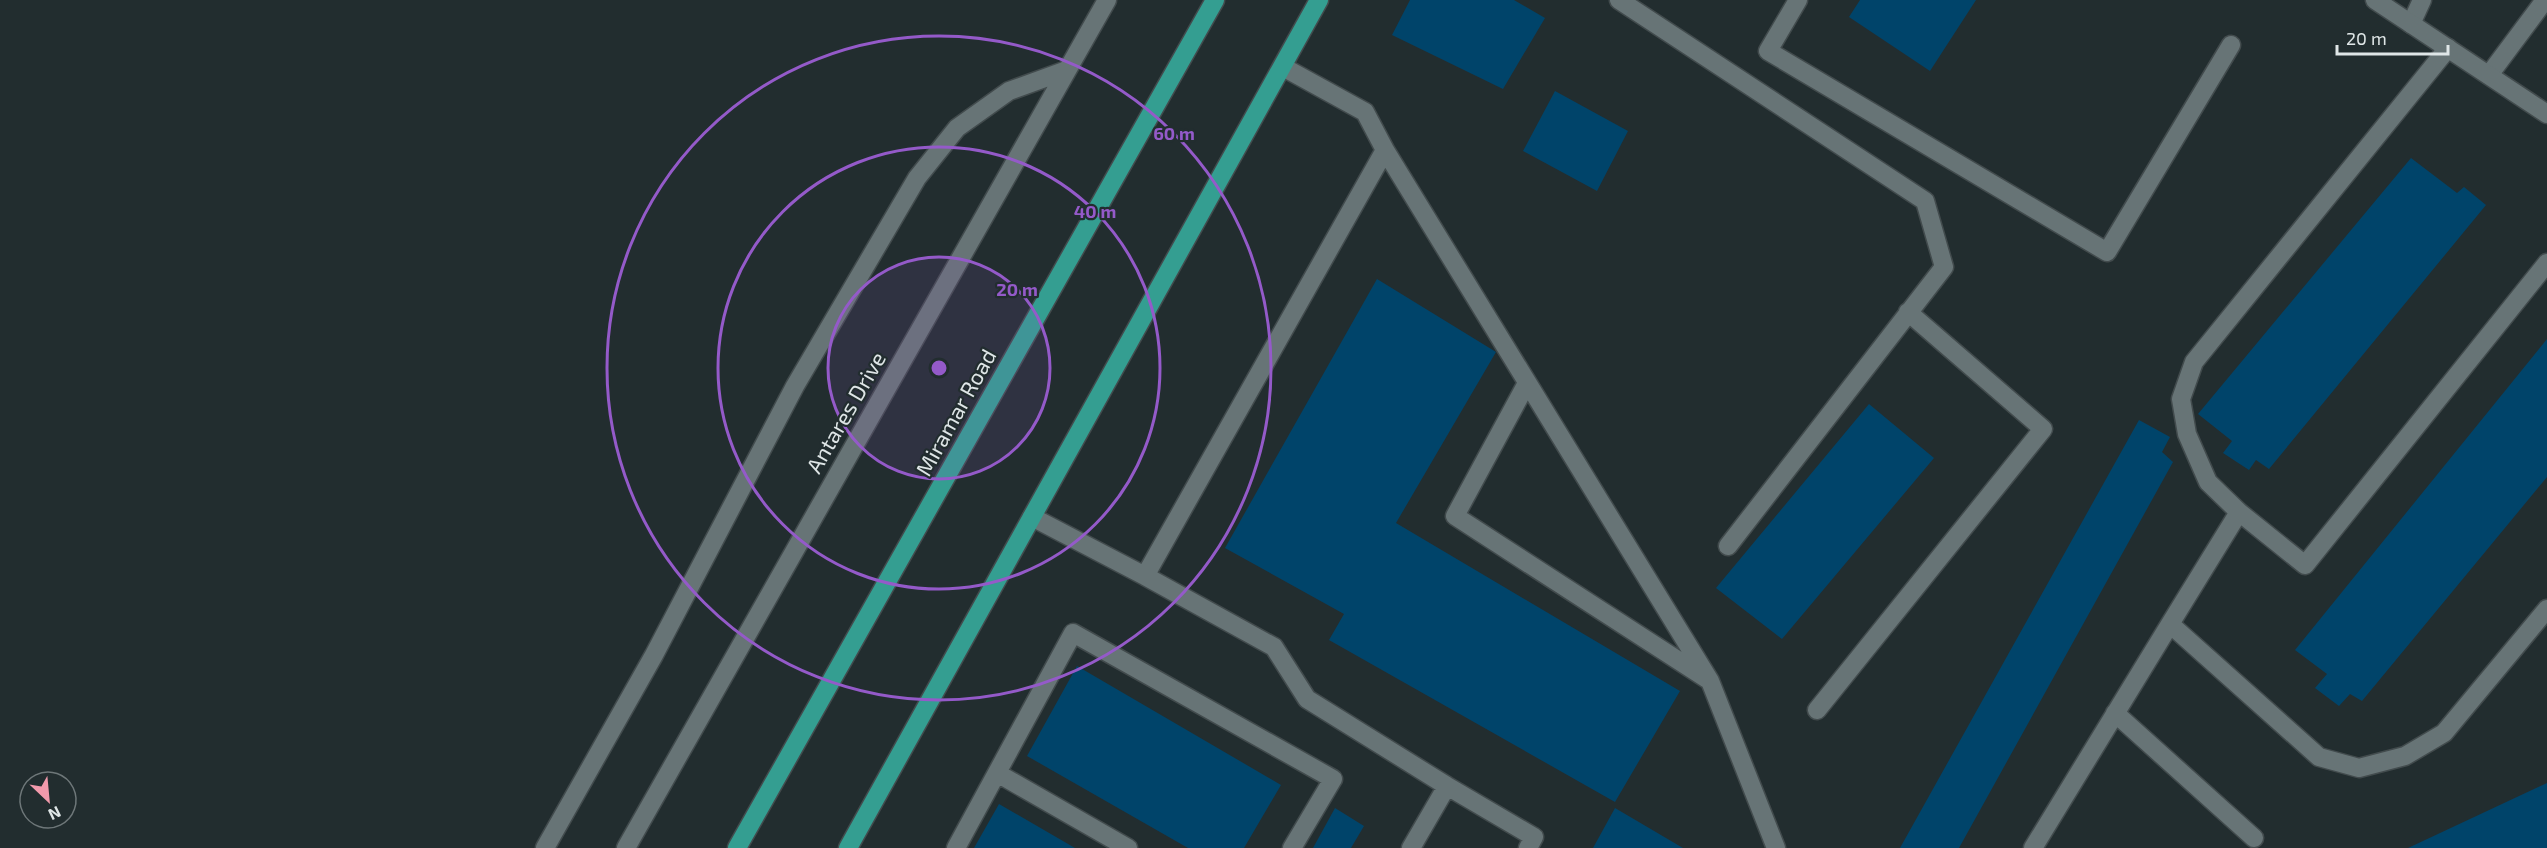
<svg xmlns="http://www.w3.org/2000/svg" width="2547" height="848" viewBox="0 0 2547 848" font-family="'Exo 2',sans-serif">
	<rect width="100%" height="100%" fill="#222d2f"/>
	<path fill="#00446a" d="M1410,0H1514L1545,18L1503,89L1392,35Z
		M1860,0H1976L1930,71L1849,17Z
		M1555,91L1628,131L1597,191L1523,151Z
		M2411,158L2457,193L2464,187L2486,205L2269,469L2256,460L2249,470L2223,453L2232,441L2198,414Z
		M1377,279L1496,352L1396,523L1680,691L1615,802L1329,640L1344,614L1225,548Z
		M2547,339V477L2362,701L2350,694L2339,706L2315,688L2327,674L2295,650Z
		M1869,404L1934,458L1782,639L1716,588Z
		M2139,420L2170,437L2162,452L2173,462L1959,848H1900Z
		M1077,666L1281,785L1244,848H1188L1027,756Z
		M2547,783V848H2408Z
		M999,804L1075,848H974Z
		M1335,808L1364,826L1351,848H1313Z
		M1615,808L1683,848H1593Z"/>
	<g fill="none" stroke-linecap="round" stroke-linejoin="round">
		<g stroke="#424b4d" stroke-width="21">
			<path id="lane" d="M1619,0L1925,201L1944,267L1728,546
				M1798,0L1768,51L2107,252L2231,45
				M2411,24L2422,0
				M1283,67L1365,112L1385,150L1145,576L1274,647L1307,699L1447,786L1534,837L1528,848
				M2489,75L2545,0
				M1385,150L1710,681L1776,848
				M1527,383L1455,516L1707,679
				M2239,512L2208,482L2187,434L2181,399L2194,362L2448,48
				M1032,517L1145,576
				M2170,624L2239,512L2305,565L2547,263
				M1817,710L2043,429L1908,312
				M2115,713L2254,838
				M997,773L1128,848
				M545,848L654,655L795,386L917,178L957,128L1009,91L1067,70
				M626,848L1107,0
				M956,848L1073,633L1333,779L1292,848
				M1411,848L1447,786
				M2033,848L2170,624L2319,757L2359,768L2405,756L2444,733L2547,609"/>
		</g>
		<g stroke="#424b4d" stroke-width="21">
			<path id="secondary" d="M2375,0L2547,114"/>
		</g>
		<g stroke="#424b4d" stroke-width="21">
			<path id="primary" d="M737,848L1215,0
				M848,848L1319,0"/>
		</g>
		<use href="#lane" stroke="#677476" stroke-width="18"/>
		<use href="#secondary" stroke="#677476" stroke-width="18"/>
		<use href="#primary" stroke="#349e91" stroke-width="18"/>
	</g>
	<circle cx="939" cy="368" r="111" fill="#945ac9" fill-opacity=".12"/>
	<g fill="none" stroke="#945ac9" stroke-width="3">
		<circle cx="939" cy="368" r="111"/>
		<circle cx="939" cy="368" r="221"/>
		<circle cx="939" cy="368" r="332"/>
	</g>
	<g text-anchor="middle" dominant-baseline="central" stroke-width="4.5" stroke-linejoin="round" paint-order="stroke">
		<g font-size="22" fill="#dfe6e7" stroke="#222d2f">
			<text transform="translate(845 412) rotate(-60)">Antares Drive</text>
			<text transform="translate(955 412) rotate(-61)">Miramar Road</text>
		</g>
	</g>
	<circle cx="939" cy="368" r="9" fill="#945ac9" stroke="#222d2f" stroke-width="3"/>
	<g font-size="18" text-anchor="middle" font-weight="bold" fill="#945ac9" stroke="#222d2f" stroke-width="4.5" stroke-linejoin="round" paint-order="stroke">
		<text x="1174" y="140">60 m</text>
		<text x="1095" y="218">40 m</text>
		<text x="1017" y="296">20 m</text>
	</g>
	<g transform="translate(48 800) rotate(154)"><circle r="28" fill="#222d2f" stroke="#6e7779" stroke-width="1.5"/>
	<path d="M0-4.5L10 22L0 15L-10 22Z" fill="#f29aac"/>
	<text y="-9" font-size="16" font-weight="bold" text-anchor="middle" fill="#dfe6e7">N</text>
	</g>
	<path d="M2337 45v9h111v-9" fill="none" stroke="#dfe6e7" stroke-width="3"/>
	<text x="2346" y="45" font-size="18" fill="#dfe6e7" stroke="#222d2f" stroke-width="4.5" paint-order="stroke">20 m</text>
</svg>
